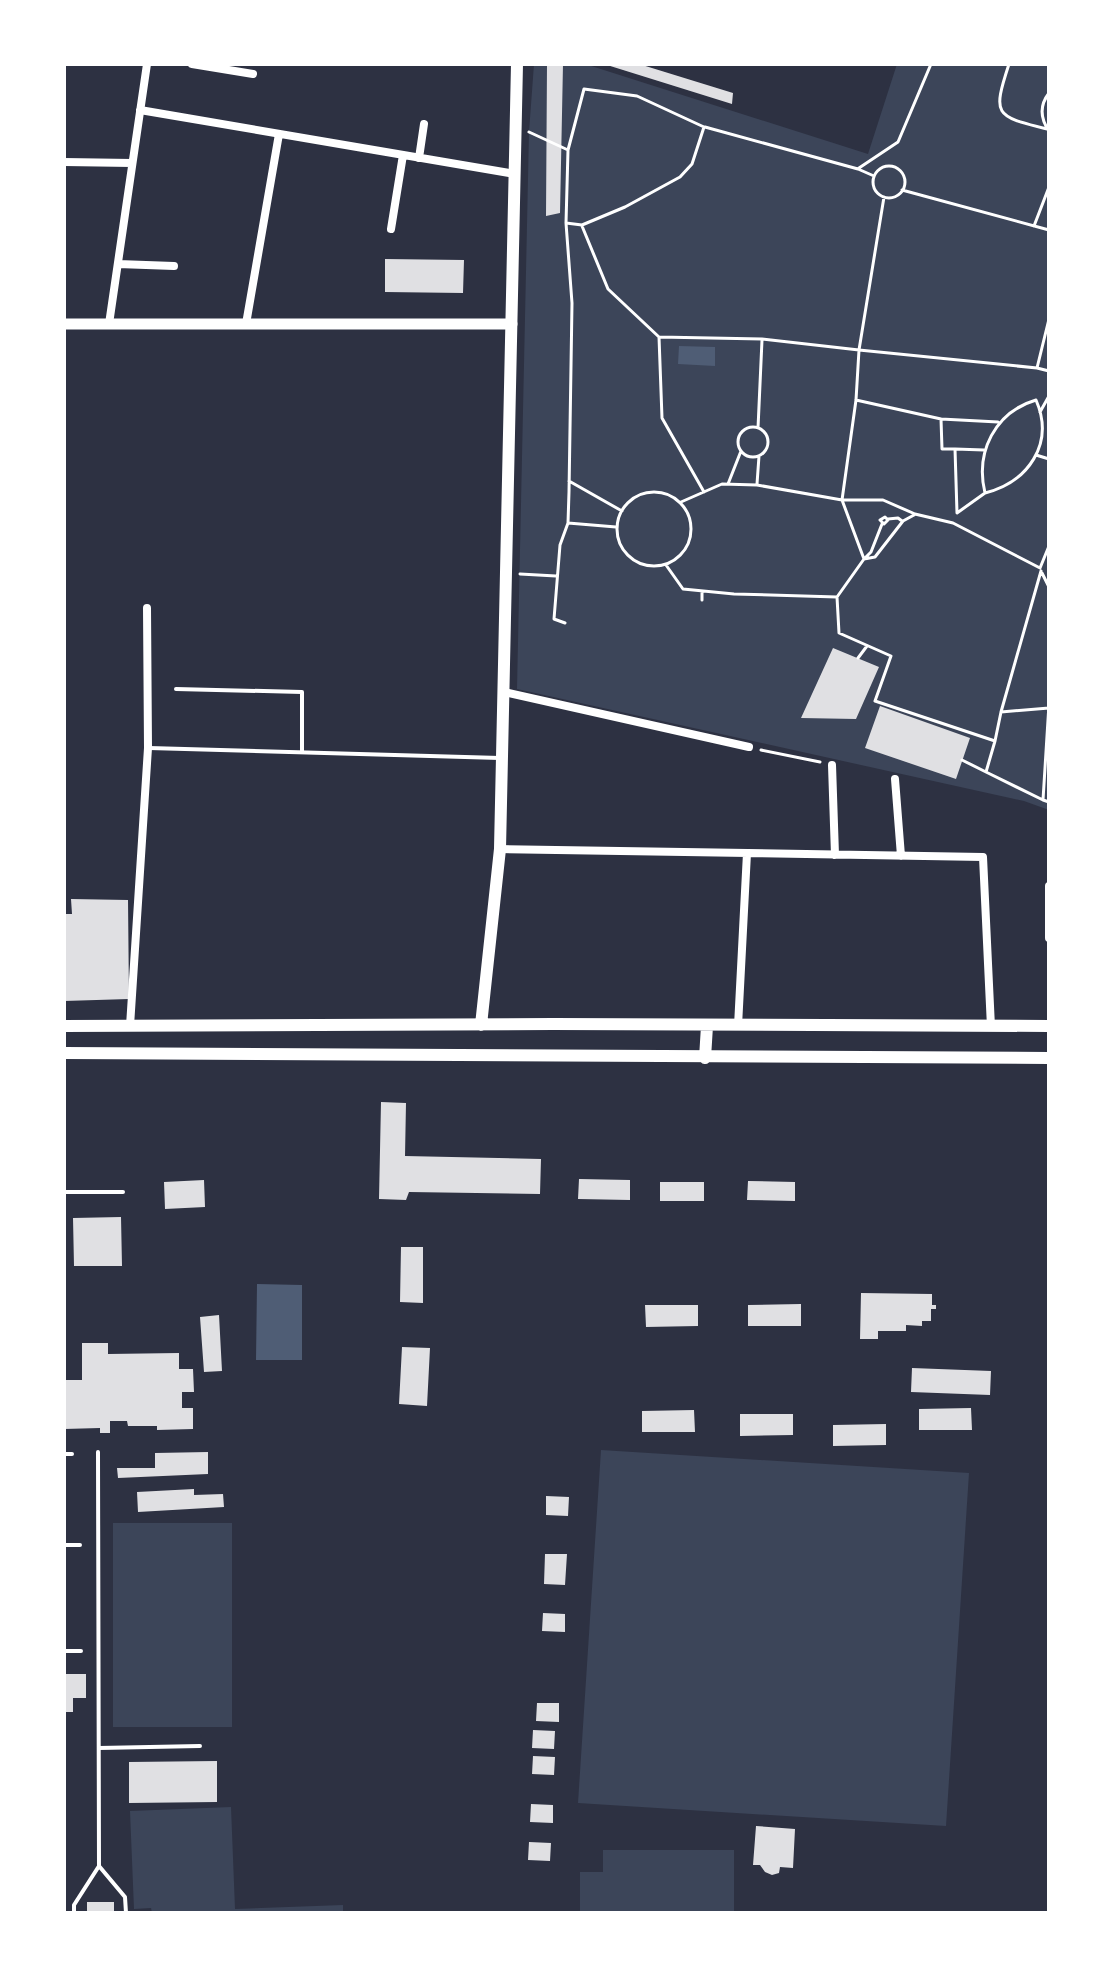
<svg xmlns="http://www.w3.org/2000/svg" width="1113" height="1977" viewBox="0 0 1113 1977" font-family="Cabin,sans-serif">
	<rect width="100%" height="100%" fill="#2d3142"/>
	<path fill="#3c4559" d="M534,64H585L868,154L897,64H1049V810L1024,801L517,689L529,132Z
		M601,1450L969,1473L946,1826L578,1803Z
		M113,1523H232V1727H113Z
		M231,1807L235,1909L343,1905V1913H152L151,1908L134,1909L130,1811Z
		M603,1850H734V1913H580V1872H603Z"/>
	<path fill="#4f5d75" d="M679,346L715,347V366L678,364Z
		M257,1284L302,1285V1360H256Z"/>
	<path fill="#e0e0e3" d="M547,64H563L560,213L546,216Z
		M639,64L733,93L732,104L607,65Z
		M385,259L464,260L463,293L385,292Z
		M833,648L879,667L856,719L801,718Z
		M880,706L970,738L956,779L865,748Z
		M71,899L128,900L129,999L64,1001V914H72Z
		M381,1102L406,1103L405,1156L541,1159L540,1194L409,1192L406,1200L379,1199Z
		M579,1179L630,1180V1200L578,1199Z
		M204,1180L205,1207L165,1209L164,1182Z
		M748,1181L795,1182V1201L747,1200Z
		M660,1182H704V1201H660Z
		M121,1217L122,1266H74L73,1218Z
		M401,1247H423V1303L400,1302Z
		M861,1293L932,1294V1305H936V1309H931V1321H922V1326L906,1325V1331H878V1339H860Z
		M801,1304V1326H748V1305Z
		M645,1305H698V1326L646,1327Z
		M219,1315L222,1371L204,1372L200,1317Z
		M82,1343H108V1354L179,1353V1369H193L194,1392H182V1408H193V1429L157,1430V1426H128L127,1421H110V1433H100V1428L64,1429V1380H82Z
		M402,1347L430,1348L427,1406L399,1404Z
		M912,1368L991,1371L990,1395L911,1392Z
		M971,1408L972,1430H919V1409Z
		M694,1410L695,1432H642V1411Z
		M740,1414H793V1435L740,1436Z
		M886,1424V1445L833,1446V1425Z
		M208,1452V1474L118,1478L117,1468H155V1453Z
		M194,1489V1495L223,1494L224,1507L138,1512L137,1492Z
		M546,1496L569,1497L568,1516L546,1515Z
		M545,1554H567L565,1585L544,1584Z
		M543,1613L565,1614V1632L542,1631Z
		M64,1674H86V1698H73V1712H64Z
		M537,1703H559V1722L536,1721Z
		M533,1730L555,1731L554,1749L532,1748Z
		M533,1756L555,1757L554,1775L532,1774Z
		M217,1761V1802L129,1803V1762Z
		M531,1804L553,1805V1823L530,1822Z
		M756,1826L795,1829L793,1868L780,1867L779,1873L772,1875L765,1872L760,1865H753Z
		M529,1842L551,1843L550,1861L528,1860Z
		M87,1902H114V1913H87Z"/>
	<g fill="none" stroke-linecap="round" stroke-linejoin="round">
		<path stroke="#fff" stroke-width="3" d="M1009,64C992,116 995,116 1047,129
			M584,89L637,96L704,127L692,164L680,177L625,207L582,225L566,223L568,150Z
			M1049,93C1039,106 1040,118 1049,131
			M705,127L858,169L874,176
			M529,132L568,150
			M873 182a16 16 0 1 1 32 0a16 16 0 1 1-32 0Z
			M859,168L898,142L931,64
			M902,190L1049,230
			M582,226L608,289L659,337L662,418L704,492
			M1034,226L1049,187
			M659,337L762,339L859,350L884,197
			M1037,368L1049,371
			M856,400L941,419L942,449H955
			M1036,400C1055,444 1028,482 985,493C975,452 995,412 1036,400Z
			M1040,412L1049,396
			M941,419L998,422
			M738 442a15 15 0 1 1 30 0a15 15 0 1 1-30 0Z
			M758,428L762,340
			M984,450L955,449L957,513L985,493
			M1036,455L1049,459
			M569,481L622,511
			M728,484L741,451
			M757,484L759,456
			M617 529a37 37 0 1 1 74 0a37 37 0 1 1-74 0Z
			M681,502L722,484L757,485L842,500L856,400L859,350L1037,368L1049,319
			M885,517L888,520L884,524L880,520Z
			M888,519L898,518L902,521
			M568,523L616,527
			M882,524L871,552L864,559L842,500H883L915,514L953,523L1040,568L1049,546
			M666,565L683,589L734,594L837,597L864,559L875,557L903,521L914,515
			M1042,573L1049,587
			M520,574L556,576
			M837,597L839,633L891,656L875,701L995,741L1001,712L1049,708
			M702,600V591
			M565,623L554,619L560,545L568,523L569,492L572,303L566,223
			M858,658L867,646
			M1049,704L1043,800L1049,802
			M1001,712L1041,571
			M995,741L986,772L1043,800
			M761,750L820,762
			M962,760L986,772"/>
		<path stroke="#fff" stroke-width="4" d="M176,689L302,692V752
			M149,748L500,758
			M64,1192H123
			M64,1454H72
			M64,1545H80
			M64,1651H81
			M99,1748L200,1746
			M99,1866L125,1897L126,1913
			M74,1913V1905L99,1866L98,1452"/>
		<path stroke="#fff" stroke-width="8" d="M192,64L253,74
			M140,110L515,174
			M419,158L424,124
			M64,162L132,163
			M391,229L403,155
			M118,264L174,266
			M109,324L147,64
			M246,324L279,134
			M504,692L749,747
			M832,765L835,855
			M895,779L901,856
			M500,849L983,857L991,1027
			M1049,886V938
			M130,1026L148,748L147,608
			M738,1026L747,853"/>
		<path stroke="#fff" stroke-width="11" d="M64,324H512"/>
		<path stroke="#fff" stroke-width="12" d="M481,1025L500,849L517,64
			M64,1026L553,1024L1049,1026
			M64,1053L1049,1058
			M705,1058L707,1026"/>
	</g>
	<rect width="1113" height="1977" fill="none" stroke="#ffffff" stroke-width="132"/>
</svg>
